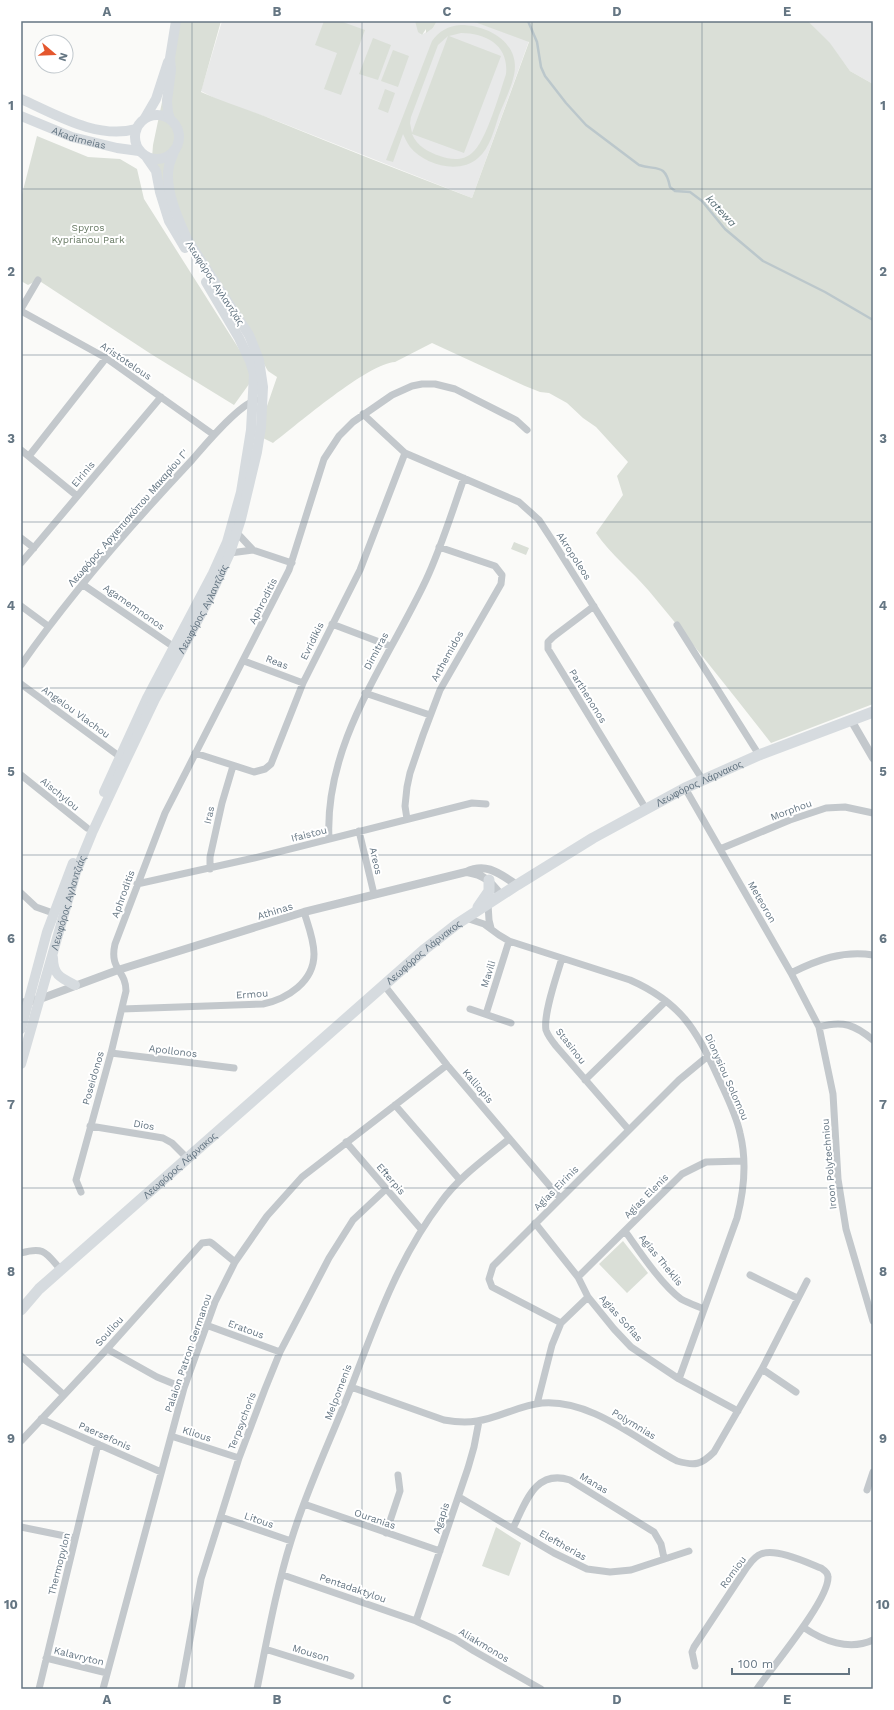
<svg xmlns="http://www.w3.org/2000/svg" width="894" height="1710" viewBox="0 0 894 1710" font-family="'Work Sans',sans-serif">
	<rect width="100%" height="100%" fill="#fafaf8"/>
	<path fill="#e8e9e9" d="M222,21H415L421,35L433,28L437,21H473L529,41L472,198L272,119L220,101L201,91Z
		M808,21H873V84L850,71L830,44Z"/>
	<path fill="#dadfd7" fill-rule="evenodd" d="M179,21H221L201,92C225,103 250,110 274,120C340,147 406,173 472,198L529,42L472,21H808L830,43L850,71L873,84V704L771,743C731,692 691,641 649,591C632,571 611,555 596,533L623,495L617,476L628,462L596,427L583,418L567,403L549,393L540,392L525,386L432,343L395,362C367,364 298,424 273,443L257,435L277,377L268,371L151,170L153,145Z
		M324,21H340L365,30L341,95L324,89L337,53L315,45Z
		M415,21H437L433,28L426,33V29L422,35L418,32Z
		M461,25C488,25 521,43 514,75C511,89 504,102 499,115C494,130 490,148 478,158C459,175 425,165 410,147C407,143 405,138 403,134L393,162L386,160L432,41C439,31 448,26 461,25ZM461,33C487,33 509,46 506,74C500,92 486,142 472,153C463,161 451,160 440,156C428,152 417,146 412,134L464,153L501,56L449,36ZM448,36L412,133L410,123L411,117L438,45Z
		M373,38L391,45L378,80L359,74Z
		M393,50L409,56L398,87L381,81Z
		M385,89L395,93L388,113L378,109Z
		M37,136L88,157L120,159L137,169L144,199L246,360L252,380L234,405L151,354L38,280L28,285L21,281V198Z
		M514,542L529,548L526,555L511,549Z
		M623,1241L648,1273L627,1293L599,1264Z
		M496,1527L521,1543L509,1576L482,1566Z"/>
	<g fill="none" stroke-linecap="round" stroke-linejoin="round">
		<path stroke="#bbc7cb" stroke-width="2.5" d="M528,21L537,42L541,67L545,76L566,103L586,125L639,165C656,171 665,162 670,187L675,191L690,192L702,201L725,229L763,261L825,292L873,320"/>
		<path stroke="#c3c8cc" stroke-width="7" d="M21,309L38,280
			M21,311L106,358L214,435
			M363,414L405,453L519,502L539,520L554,543L702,779
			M21,450L77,496
			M29,456L106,358
			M237,533L253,550
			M21,538L34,548
			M230,553L253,550L292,563
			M21,563L161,397
			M82,584L174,647
			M21,606L48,626
			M594,606L553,637L548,642V649L646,809
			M332,624L390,646
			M677,625L759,755
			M244,661L303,683
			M21,665C72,592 131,525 192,460C205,445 238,405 256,400
			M21,684L119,756
			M365,693L430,715
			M195,753L254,772L265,769L271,764L303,683L360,570L405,453
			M21,775L87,828
			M685,788L791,973L819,1027L833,1094L838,1179L846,1229L873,1321
			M407,819L405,806L407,787L410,773L423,735L440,690L501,584L502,575L495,566L439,547
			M359,831L374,894
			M329,839C324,743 387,663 426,580C441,548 452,512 464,478
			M720,849L790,820L826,808L845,807L873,813
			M210,869V857L222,803L233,766
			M137,884L254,858L472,803L486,804
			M21,893L36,907L53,913
			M488,904L489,920L491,928
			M466,918L484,924L499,935L509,941L630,980C680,1002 697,1030 718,1077C726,1095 736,1114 740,1133C747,1161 744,1191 737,1218L679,1379
			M562,958C557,975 543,1014 546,1030C548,1036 552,1041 556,1046L629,1130
			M791,973C817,960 843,950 873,955
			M384,985L447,1065L560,1198
			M122,1009L263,1004C287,999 314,982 314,954C314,940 308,925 304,912
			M470,1009L511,1023
			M486,1014L509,941
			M819,1027C843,1020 855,1025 873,1040
			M111,1053L234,1068
			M585,1080L666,1001
			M395,1105L460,1180
			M90,1126L163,1138L172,1143L187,1158
			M346,1142L421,1229
			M81,1192L76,1180L111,1053L126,991C126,970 109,970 115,944L165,813L289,570L324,459L339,436L353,422L392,395L412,386L422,384H435L455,389L516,420L527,430
			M535,1223L578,1277L588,1297L614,1329L631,1347L679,1379L738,1411
			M625,1231C640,1252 661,1284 681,1299C688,1303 697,1306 704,1309
			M21,1253C45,1246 46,1253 61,1270
			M750,1275L797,1298
			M578,1277L682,1174L706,1162L743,1161
			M561,1323L492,1287L489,1279L493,1266L679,1080L708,1056
			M206,1325L280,1352
			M107,1349L157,1377L184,1388
			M21,1356L63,1394
			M762,1369L796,1392
			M351,1387L444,1420C455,1422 466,1423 477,1421C499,1418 520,1405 542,1403C591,1399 637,1440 677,1461C695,1466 701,1465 714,1452L762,1369L807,1281
			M537,1404L552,1345L561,1323L588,1297
			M41,1419L161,1472
			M171,1436L239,1458
			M21,1441L107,1349L202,1243L210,1242L213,1244L235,1262
			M867,1490L873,1472
			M459,1497L554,1553L587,1569L610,1572L631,1570L689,1551
			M304,1504L440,1551
			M221,1517L291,1541
			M21,1527L75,1538
			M513,1528C526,1502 535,1469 570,1480L654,1532L661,1544L664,1558
			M386,1533L400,1491L398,1475
			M283,1575L416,1621L455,1639L474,1651L541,1689
			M416,1621L468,1468L474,1447L479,1421
			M803,1627C823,1641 849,1651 873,1640
			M265,1649L351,1676
			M46,1658L107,1673
			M695,1666L692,1652L694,1647L747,1567C751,1562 755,1556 761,1554C776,1548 806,1562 821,1568C824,1570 828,1572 828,1577C829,1600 772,1667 757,1689
			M39,1689L98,1444
			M103,1689L184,1388L215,1302L235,1262L267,1216L302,1177L447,1065
			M181,1689L201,1579L239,1458L265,1389L280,1352L329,1258L353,1220L386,1189
			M257,1689C267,1640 276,1589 291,1541C307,1488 332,1437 352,1385C376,1322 399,1257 441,1202C459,1177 485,1159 509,1139"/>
		<path stroke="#c3c8cc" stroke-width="8" d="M851,720L873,758
			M467,872C485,875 490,881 501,895
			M21,1003L40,999L118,970L304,912L466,872C487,862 500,874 517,885"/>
		<g stroke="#d6dbdf" stroke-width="10">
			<path d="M21,99C55,114 97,140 136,129"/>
			<circle cx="157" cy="137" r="22"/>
			<path id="s1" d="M21,116L72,137L117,148L139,151"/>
			<path d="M145,118L156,99L168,62"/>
			<path d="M170,119L168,112L167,101L171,70L170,58L176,21"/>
			<path d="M147,158L156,171L160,192L169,221L185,248"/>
			<path d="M104,792L147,698L213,573L227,542L241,492L251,430L254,374L250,361L239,338L206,282"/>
			<path d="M53,958C53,975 61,978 75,985"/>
			<path d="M21,1029L47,932L73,863"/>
			<path id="s2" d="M21,1064L76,872L92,833L126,760L155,699L208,601L230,553L241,519L257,452L261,427L263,387L259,360L249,335L187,239C178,219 164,188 169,166C170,161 173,156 174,151"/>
		</g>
		<g stroke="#d6dbdf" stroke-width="11">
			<path d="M478,907L489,891V880"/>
			<path id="s3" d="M21,1310L39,1289L425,949L457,924L517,885L593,838L685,788L759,755L873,712"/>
		</g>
	</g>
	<path fill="none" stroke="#657683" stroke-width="1" stroke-opacity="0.55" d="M192,21V1689M362,21V1689M532,21V1689M702,21V1689M21,189H873M21,355H873M21,522H873M21,688H873M21,855H873M21,1022H873M21,1188H873M21,1355H873M21,1521H873"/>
	<g text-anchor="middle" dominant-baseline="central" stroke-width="4" stroke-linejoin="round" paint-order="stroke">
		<g font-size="10" fill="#657683" stroke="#fff">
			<text stroke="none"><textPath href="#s1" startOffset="62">Akadimeias</textPath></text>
			<text transform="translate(215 283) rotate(57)">Λεωφόρος Αγλαντζιάς</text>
			<text transform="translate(126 361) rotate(34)">Aristotelous</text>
			<text transform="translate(83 474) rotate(-50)">Eirinis</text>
			<text transform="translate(128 518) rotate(-49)">Λεωφόρος Αρχιεπισκόπου Μακαρίου Γ'</text>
			<text transform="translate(574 556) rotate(57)">Akropoleos</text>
			<text transform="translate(263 601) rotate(-63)">Aphroditis</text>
			<text transform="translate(134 607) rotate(35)">Agamemnonos</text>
			<text stroke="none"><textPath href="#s2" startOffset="492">Λεωφόρος Αγλαντζιάς</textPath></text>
			<text transform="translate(312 641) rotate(-64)">Evridikis</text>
			<text transform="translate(376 651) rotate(-62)">Dimitras</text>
			<text transform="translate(447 656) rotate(-61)">Arthemidos</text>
			<text transform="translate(277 662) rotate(21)">Reas</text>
			<text transform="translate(588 696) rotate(58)">Parthenonos</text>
			<text transform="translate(76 712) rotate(36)">Angelou Vlachou</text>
			<text stroke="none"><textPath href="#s3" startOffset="863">Λεωφόρος Λάρνακος</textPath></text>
			<text transform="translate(60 794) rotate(39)">Aischylou</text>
			<text transform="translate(791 810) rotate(-20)">Morphou</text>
			<text transform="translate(209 815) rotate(-77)">Iras</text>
			<text transform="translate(309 834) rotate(-14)">Ifaistou</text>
			<text transform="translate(376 861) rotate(77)">Areos</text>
			<text transform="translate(123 894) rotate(-70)">Aphroditis</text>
			<text transform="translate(762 902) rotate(60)">Meteoron</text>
			<text stroke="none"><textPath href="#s2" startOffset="168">Λεωφόρος Αγλαντζιάς</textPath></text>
			<text transform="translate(275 911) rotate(-17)">Athinas</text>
			<text stroke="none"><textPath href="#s3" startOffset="539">Λεωφόρος Λάρνακος</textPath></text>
			<text transform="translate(488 974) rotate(-72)">Mavili</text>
			<text transform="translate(252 994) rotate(-4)">Ermou</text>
			<text transform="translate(571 1046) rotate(52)">Stasinou</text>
			<text transform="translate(173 1051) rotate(7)">Apollonos</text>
			<text transform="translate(727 1077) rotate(66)">Dionysiou Solomou</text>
			<text transform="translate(93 1078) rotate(-74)">Poseidonos</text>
			<text transform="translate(478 1086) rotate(50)">Kalliopis</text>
			<text transform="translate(144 1125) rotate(10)">Dios</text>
			<text transform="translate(829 1164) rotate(-95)">Iroon Polytechniou</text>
			<text stroke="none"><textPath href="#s3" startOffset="215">Λεωφόρος Λάρνακος</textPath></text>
			<text transform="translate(391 1179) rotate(49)">Efterpis</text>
			<text transform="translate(556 1188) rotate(-45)">Agias Eirinis</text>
			<text transform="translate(646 1196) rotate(-45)">Agias Elenis</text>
			<text transform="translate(661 1260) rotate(51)">Agias Theklis</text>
			<text transform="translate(621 1318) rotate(48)">Agias Sofias</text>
			<text transform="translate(246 1329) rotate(20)">Eratous</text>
			<text transform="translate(109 1331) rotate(-48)">Souliou</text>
			<text transform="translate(188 1353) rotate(-71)">Palaion Patron Germanou</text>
			<text transform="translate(338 1392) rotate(-69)">Melpomenis</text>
			<text transform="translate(242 1421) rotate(-69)">Terpsychoris</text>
			<text transform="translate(634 1424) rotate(31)">Polymnias</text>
			<text transform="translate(197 1434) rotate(18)">Klious</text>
			<text transform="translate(105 1436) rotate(24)">Paersefonis</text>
			<text transform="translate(594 1483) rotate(31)">Manas</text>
			<text transform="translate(441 1518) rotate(-71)">Agapis</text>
			<text transform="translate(375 1519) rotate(19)">Ouranias</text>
			<text transform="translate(259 1520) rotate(19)">Litous</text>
			<text transform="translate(563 1545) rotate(29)">Eleftherias</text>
			<text transform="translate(59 1564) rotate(-76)">Thermopylon</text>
			<text transform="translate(733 1572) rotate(-54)">Romiou</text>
			<text transform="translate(353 1588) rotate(19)">Pentadaktylou</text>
			<text transform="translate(484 1645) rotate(31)">Aliakmonos</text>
			<text transform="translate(311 1653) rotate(17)">Mouson</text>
			<text transform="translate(79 1656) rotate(14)">Kalavryton</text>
		</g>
		<g font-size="10" fill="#687a64" stroke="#fff">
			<text x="88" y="227">Spyros<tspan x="88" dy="12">Kyprianou Park</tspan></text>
		</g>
		<g font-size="11" font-style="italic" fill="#60757c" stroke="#fff">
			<text transform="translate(721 211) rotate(47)">katewa</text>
		</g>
	</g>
	<rect width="894" height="1710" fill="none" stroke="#ffffff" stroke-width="44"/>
	<g transform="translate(54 54) rotate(109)"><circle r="19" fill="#ffffff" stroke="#c1c8cd"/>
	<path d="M0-3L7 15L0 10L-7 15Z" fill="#e4572e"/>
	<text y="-6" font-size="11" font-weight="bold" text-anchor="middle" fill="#657683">N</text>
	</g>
	<path d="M732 1668v6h117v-6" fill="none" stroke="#657683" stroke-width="2"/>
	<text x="738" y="1668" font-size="12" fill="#657683" stroke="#ffffff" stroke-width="3" paint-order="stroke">100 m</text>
	<rect x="22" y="22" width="850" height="1666" fill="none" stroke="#657683" stroke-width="1.5"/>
	<g font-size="13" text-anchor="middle" font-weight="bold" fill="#657683">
		<text x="107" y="16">A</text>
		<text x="277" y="16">B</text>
		<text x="447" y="16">C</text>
		<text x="617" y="16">D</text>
		<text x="787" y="16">E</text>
		<text x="11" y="110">1</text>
		<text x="883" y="110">1</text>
		<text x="11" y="276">2</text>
		<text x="883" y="276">2</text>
		<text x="11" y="443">3</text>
		<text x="883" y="443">3</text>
		<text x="11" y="610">4</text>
		<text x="883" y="610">4</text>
		<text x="11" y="776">5</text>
		<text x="883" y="776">5</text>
		<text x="11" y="943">6</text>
		<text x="883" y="943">6</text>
		<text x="11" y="1109">7</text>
		<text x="883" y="1109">7</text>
		<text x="11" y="1276">8</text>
		<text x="883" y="1276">8</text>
		<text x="11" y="1443">9</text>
		<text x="883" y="1443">9</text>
		<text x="11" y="1609">10</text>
		<text x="883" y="1609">10</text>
		<text x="107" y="1704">A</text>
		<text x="277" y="1704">B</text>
		<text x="447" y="1704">C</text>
		<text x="617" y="1704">D</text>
		<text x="787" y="1704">E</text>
	</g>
</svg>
